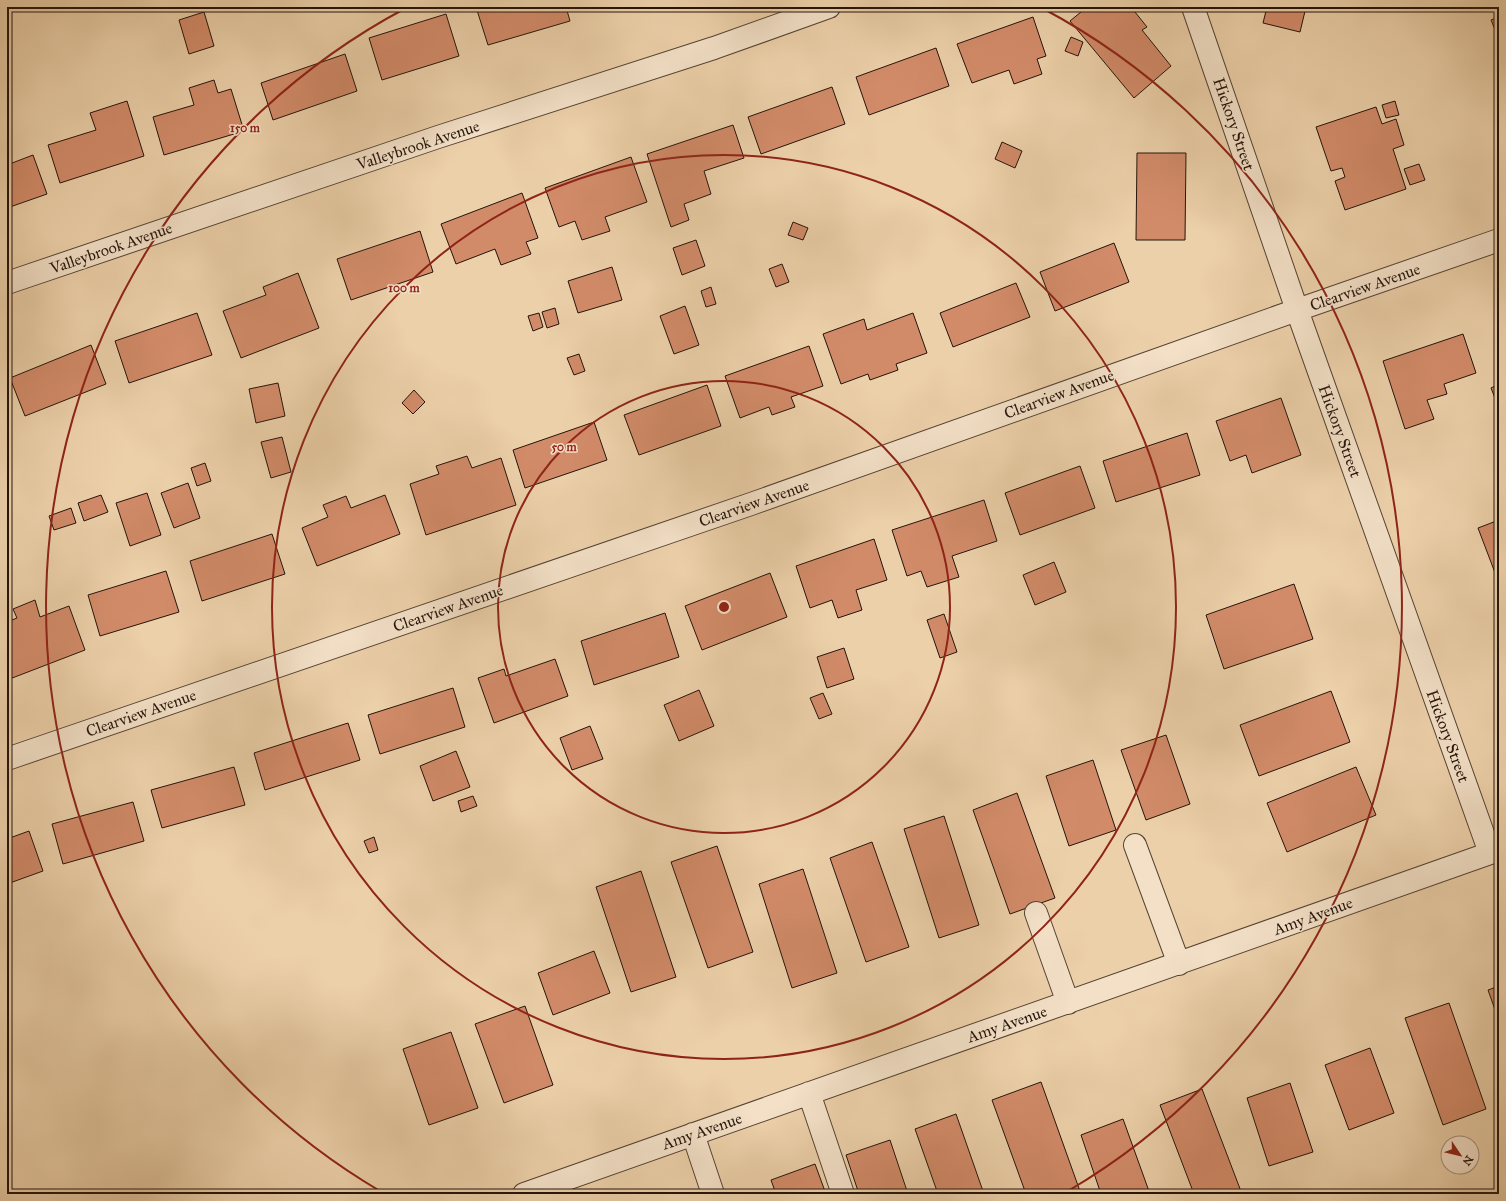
<svg xmlns="http://www.w3.org/2000/svg" width="1506" height="1201" viewBox="0 0 1506 1201" font-family="'IM FELL Great Primer',serif">
	<rect width="100%" height="100%" fill="#ecd0a9"/>
	<filter id="stains"><feTurbulence type="fractalNoise" baseFrequency=".005" numOctaves="4"/><feColorMatrix values="0 0 0 0 .2 0 0 0 0 .09 0 0 0 0 .02 0 0 0 .5 -.17"/></filter>
	<radialGradient id="worn" r=".72"><stop offset=".6" stop-color="#630" stop-opacity="0"/><stop offset="1" stop-color="#630" stop-opacity=".3"/></radialGradient>
	<path fill="#d28b69" stroke="#24140c" d="M476,7H566L570,21L488,45Z
		M1087,7H1123L1125,10L1131,7L1147,27L1142,30L1171,66L1134,98L1070,21Z
		M1267,7H1306L1300,32L1263,23Z
		M204,12L214,46L189,54L179,20Z
		M446,14L459,56L382,80L369,38Z
		M1033,17L1046,56L1037,59L1042,74L1014,84L1009,70L972,83L957,44Z
		M1499,17V31L1496,32L1491,20Z
		M1071,37L1083,42L1078,56L1065,51Z
		M936,48L949,86L869,115L856,77Z
		M345,54L357,91L273,120L261,83Z
		M214,80L218,93L231,89L244,131L164,155L153,117L194,105L189,88Z
		M832,87L845,124L761,154L748,117Z
		M127,101L144,156L60,183L48,145L96,130L90,113Z
		M1395,101L1399,115L1386,118L1382,105Z
		M1376,107L1382,124L1396,119L1404,145L1393,149L1406,189L1345,210L1335,181L1345,177L1342,168L1331,171L1316,127Z
		M733,125L744,158L704,171L711,194L684,204L689,220L671,227L647,154Z
		M1002,142L1022,151L1015,168L995,159Z
		M1137,153H1186L1185,240H1136Z
		M33,155L47,194L7,208V165Z
		M631,157L647,202L605,217L610,231L582,240L575,221L559,227L545,188Z
		M1419,164L1425,180L1410,185L1404,169Z
		M522,193L538,238L526,242L531,254L501,265L495,249L456,264L441,224Z
		M793,222L808,228L803,240L788,235Z
		M420,231L433,272L351,300L337,259Z
		M696,240L705,266L682,275L673,248Z
		M1114,243L1129,282L1055,311L1040,272Z
		M782,264L789,282L776,287L769,269Z
		M612,267L622,300L578,313L568,281Z
		M298,273L319,328L241,358L223,311L266,295L263,287Z
		M1016,283L1030,317L953,347L940,313Z
		M711,287L716,304L706,307L701,291Z
		M685,306L699,345L674,354L660,316Z
		M555,308L559,324L547,328L542,312Z
		M197,313L212,355L129,383L115,341Z
		M539,313L543,327L533,331L528,316Z
		M913,313L927,353L896,364L898,370L870,380L868,374L841,384L823,334L864,319L867,330Z
		M1463,334L1476,373L1444,384L1447,394L1427,400L1434,419L1405,429L1383,361Z
		M91,345L106,384L25,416L10,378Z
		M809,346L823,386L791,397L795,407L772,415L769,407L740,418L725,376Z
		M579,354L585,371L574,375L567,358Z
		M278,383L285,416L256,423L249,389Z
		M1499,384V408L1491,388Z
		M707,385L721,426L639,455L624,415Z
		M414,390L425,402L413,414L402,403Z
		M1281,398L1301,455L1252,473L1246,455L1230,461L1216,421Z
		M594,422L607,460L525,488L513,450Z
		M1187,433L1200,475L1116,502L1103,461Z
		M282,437L291,472L271,478L261,442Z
		M467,456L472,468L501,458L516,505L426,535L410,484L439,474L436,466Z
		M205,463L211,481L197,486L191,468Z
		M1080,466L1095,508L1020,535L1005,493Z
		M188,483L200,518L174,528L161,493Z
		M147,493L161,535L130,546L116,503Z
		M101,495L108,512L84,521L78,503Z
		M385,495L400,534L317,566L302,528L328,517L323,505L346,496L351,508Z
		M984,500L997,541L952,556L959,577L927,587L921,571L907,576L892,530Z
		M71,508L76,523L54,530L49,516Z
		M1499,520V578H1497L1478,528Z
		M272,534L285,574L202,601L190,561Z
		M874,539L887,580L856,590L862,610L838,618L832,600L810,608L796,566Z
		M1054,562L1066,592L1035,605L1023,575Z
		M166,571L179,612L100,636L88,595Z
		M770,573L787,617L702,650L685,606Z
		M1294,584L1313,639L1224,669L1206,615Z
		M35,600L40,617L69,606L85,650L7,680V622L17,618L13,609Z
		M665,613L679,657L594,685L581,641Z
		M944,614L957,652L940,658L927,620Z
		M844,648L854,679L827,688L817,657Z
		M555,659L568,696L494,723L478,678L504,669L506,676Z
		M453,688L465,727L380,754L368,715Z
		M699,690L714,726L679,741L664,705Z
		M1331,691L1350,742L1259,776L1240,725Z
		M823,693L832,714L819,719L810,698Z
		M348,723L360,760L265,790L254,753Z
		M590,726L603,759L572,770L560,738Z
		M1166,735L1190,804L1146,820L1121,750Z
		M456,751L470,787L433,801L420,766Z
		M1093,760L1116,830L1069,846L1046,776Z
		M234,767L245,805L162,828L151,790Z
		M1356,767L1376,815L1287,852L1267,803Z
		M1017,793L1055,898L1010,914L973,810Z
		M473,796L477,806L461,812L458,801Z
		M133,802L144,841L63,864L52,824Z
		M944,816L979,925L939,938L904,829Z
		M29,831L43,871L7,884V839Z
		M374,837L378,850L369,853L364,841Z
		M872,842L909,947L866,962L830,858Z
		M717,846L753,952L708,968L671,862Z
		M803,869L837,973L792,988L759,884Z
		M641,871L676,977L631,992L596,887Z
		M594,951L610,993L553,1015L538,973Z
		M1499,986V1021L1488,990Z
		M1449,1003L1486,1109L1443,1125L1405,1018Z
		M525,1006L553,1085L504,1103L475,1024Z
		M451,1032L478,1108L429,1125L403,1049Z
		M1370,1048L1394,1113L1349,1130L1325,1065Z
		M1041,1082L1081,1194H1026L992,1100Z
		M1290,1083L1313,1152L1269,1166L1247,1098Z
		M1202,1089L1242,1194H1194L1160,1105Z
		M956,1114L984,1194H938L915,1129Z
		M1123,1119L1150,1194H1101L1081,1135Z
		M890,1140L908,1194H859L846,1155Z
		M815,1164L826,1194H776L771,1180Z"/>
	<g fill="none" stroke-linecap="round" stroke-linejoin="round">
		<g stroke="#564333" stroke-width="24">
			<path id="minor" d="M1193,7L1297,310L1490,853
				M7,283L438,137L714,48L829,7
				M7,759L751,504L1297,310L1499,240
				M1135,845L1179,964
				M1036,913L1068,1003
				M809,1093L843,1194
				M693,1134L713,1194
				M524,1194L1499,850"/>
		</g>
		<use href="#minor" stroke="#f3e0c7" stroke-width="22"/>
	</g>
	<g fill="none" stroke="#8f2418" stroke-width="2">
		<circle cx="724" cy="607" r="226"/>
		<circle cx="724" cy="607" r="452"/>
		<path d="M380 1191A678 678 0 0 1 406 8M1042 8A678 678 0 0 1 1068 1191"/>
	</g>
	<g text-anchor="middle" dominant-baseline="central" stroke-width="3" stroke-linejoin="round" paint-order="stroke">
		<g font-size="16" fill="#24140c" stroke="#f3e0c7">
			<text transform="translate(1234 124) rotate(71)">Hickory Street</text>
			<text transform="translate(418 145) rotate(-18)">Valleybrook Avenue</text>
			<text transform="translate(111 248) rotate(-19)">Valleybrook Avenue</text>
			<text transform="translate(1365 287) rotate(-19)">Clearview Avenue</text>
			<text transform="translate(1059 394) rotate(-20)">Clearview Avenue</text>
			<text transform="translate(1340 431) rotate(70)">Hickory Street</text>
			<text transform="translate(754 503) rotate(-19)">Clearview Avenue</text>
			<text transform="translate(448 608) rotate(-19)">Clearview Avenue</text>
			<text transform="translate(141 713) rotate(-19)">Clearview Avenue</text>
			<text transform="translate(1448 736) rotate(70)">Hickory Street</text>
			<text transform="translate(1313 916) rotate(-20)">Amy Avenue</text>
			<text transform="translate(1007 1024) rotate(-19)">Amy Avenue</text>
			<text transform="translate(702 1131) rotate(-19)">Amy Avenue</text>
		</g>
	</g>
	<circle cx="724" cy="607" r="6" fill="#8f2418" stroke="#f3e0c7" stroke-width="2"/>
	<g font-size="12" text-anchor="middle" font-weight="bold" fill="#8f2418" stroke="#f3e0c7" stroke-width="3" stroke-linejoin="round" paint-order="stroke">
		<text x="245" y="132">150 m</text>
		<text x="404" y="292">100 m</text>
		<text x="564" y="451">50 m</text>
	</g>
	<rect width="1506" height="1201" fill="none" stroke="#ecd0a9" stroke-width="24"/>
	<rect x="8" y="8" width="1490" height="1185" fill="none" stroke="#24140c" stroke-width="2"/>
	<rect x="12" y="12" width="1482" height="1177" fill="none" stroke="#24140c"/>
	<g transform="translate(1460 1155) rotate(125)"><circle r="19" fill="#f3e0c7" stroke="#a08e7c"/>
	<path d="M0-3L7 15L0 10L-7 15Z" fill="#8f2418"/>
	<text y="-6" font-size="11" font-weight="bold" text-anchor="middle" fill="#24140c">N</text>
	</g>
	<rect width="100%" height="100%" filter="url(#stains)"/>
	<rect width="100%" height="100%" fill="url(#worn)"/>
</svg>
